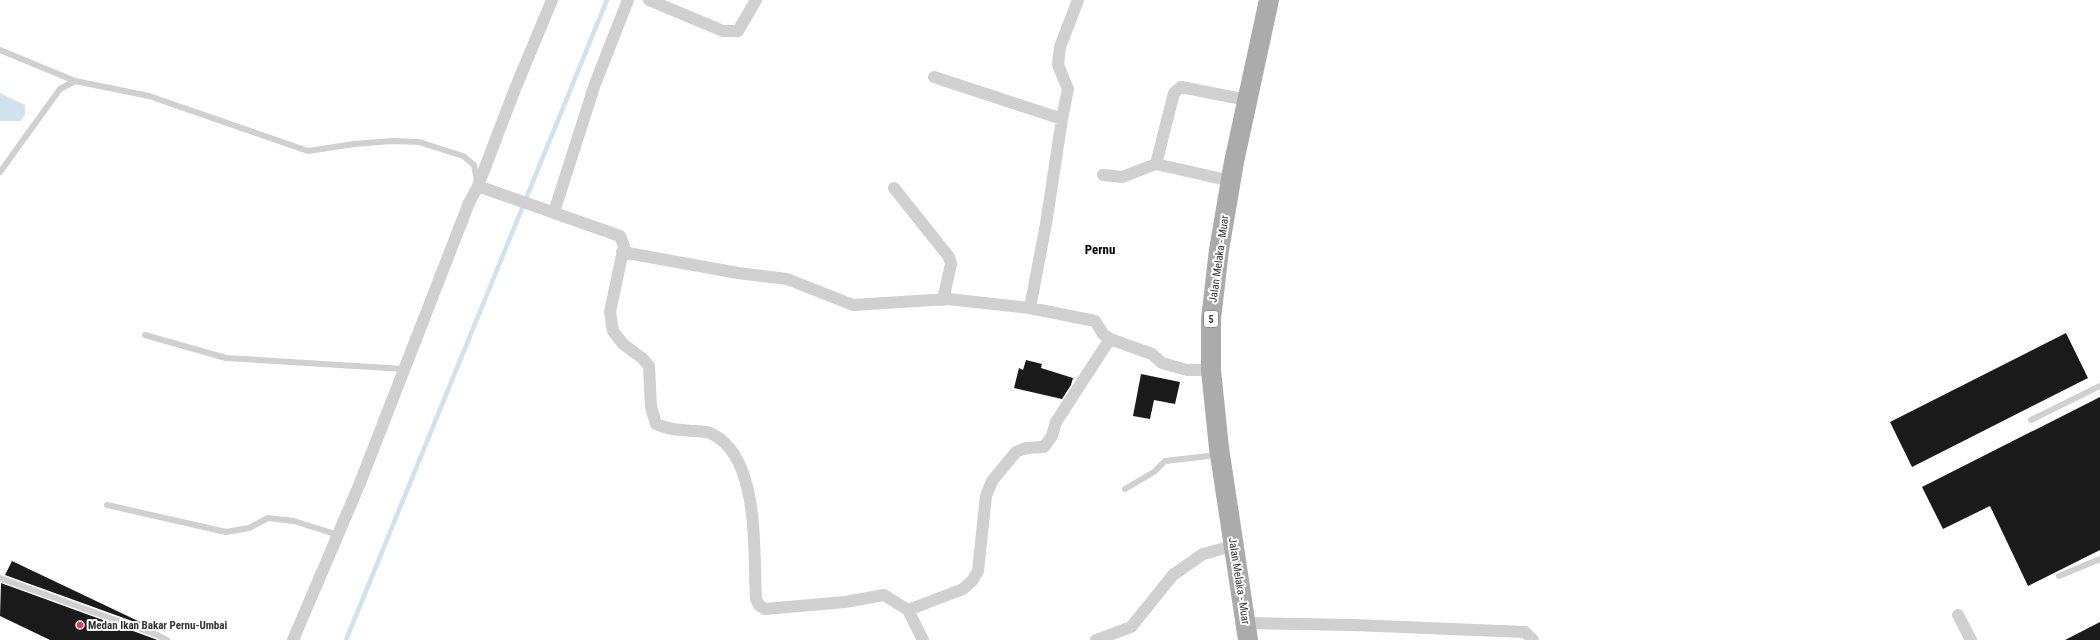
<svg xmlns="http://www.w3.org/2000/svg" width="2100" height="640" viewBox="0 0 2100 640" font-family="'Roboto Condensed',sans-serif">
	<rect width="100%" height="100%" fill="#fff"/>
	<path fill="#cfe2ee" d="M0,93L25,105V114L21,121H0Z"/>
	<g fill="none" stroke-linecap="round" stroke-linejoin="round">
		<path stroke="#cfe2ee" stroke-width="4.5" d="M346,640L607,0"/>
	</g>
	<path fill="#1a1a1a" d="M2066,333L2088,378L1912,467L1890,422Z
		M1026,360L1042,364L1041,368L1073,378L1071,385L1062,399L1014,388L1019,368L1023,370Z
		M1141,374L1180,382L1175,404L1154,400L1150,419L1133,416Z
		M2100,397V550L2028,586L1990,506L1943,529L1922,487Z
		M12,561L157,630L5,575Z
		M1,583L155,639L157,640H50L0,616Z
		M2100,622V640H2065Z"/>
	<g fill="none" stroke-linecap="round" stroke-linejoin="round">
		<path stroke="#d0d0d0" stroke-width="6" d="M0,50L75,81
			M0,172L60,89L75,81L149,96L308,151L354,144L392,141L419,142L463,156L474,165L477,182
			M145,335L226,358L404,369
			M2031,420L2100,386
			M1125,489L1154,472L1165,461L1217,455
			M107,505L226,532L249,528L268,518L294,521L338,535
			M2059,576L2100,559
			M0,578L157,635L167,640"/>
		<path stroke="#d0d0d0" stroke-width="12" d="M649,0L723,31H738L756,0
			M934,77L1062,119
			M1103,175L1122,177L1156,164
			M1231,181L1156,164L1174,93L1181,87L1247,100
			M478,186L620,236L624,246L610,312L613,331L623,344L642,358L649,366L651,407L656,424C669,430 681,430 695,431C699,432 706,431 710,433C761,455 753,553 756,599L759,605L765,609L845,602L884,595L908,610L923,640
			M894,188L949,257L951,264L943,300
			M554,212L595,84L628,0
			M622,252L738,273L787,279L853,305L948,299L1030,308L1095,321L1103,334L1110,339L1152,354L1162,363L1187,370H1211
			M1030,308L1046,224L1062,119L1068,89L1058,65L1060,47L1078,0
			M908,610L963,589L972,581L978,571L986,496L992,481L1016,452L1026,448L1044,447L1052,436L1056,422L1110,339
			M1958,615L1971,640
			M1246,623L1353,625L1525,632L1533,640
			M293,640L360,483L469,203L478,186L515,89L552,0
			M1096,640L1131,627L1173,575L1203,554L1233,546"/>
		<path stroke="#ababab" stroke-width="20" d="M1248,640L1219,448L1211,370V319L1219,250L1234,162L1269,0"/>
	</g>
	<circle fill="#e63946" stroke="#fff" stroke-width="1.5" cx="80" cy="625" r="4"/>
	<g text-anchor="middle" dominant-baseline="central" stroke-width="4" stroke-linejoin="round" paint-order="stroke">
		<rect fill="#fff" stroke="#707070" stroke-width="1" x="1204" y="311" width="14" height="16" rx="3"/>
		<g font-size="10" font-weight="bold" fill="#333">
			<text x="1211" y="319">5</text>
		</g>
		<g font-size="11" fill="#333" stroke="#fff">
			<text transform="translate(1219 259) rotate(-82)">Jalan Melaka - Muar</text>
			<text transform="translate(1239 581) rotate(81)">Jalan Melaka - Muar</text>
		</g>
		<g font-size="11" font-weight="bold" fill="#333" stroke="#fff" text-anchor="start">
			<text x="88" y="625">Medan Ikan Bakar Pernu-Umbai</text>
		</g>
		<g font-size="13" font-weight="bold" fill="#000" stroke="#fff">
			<text x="1100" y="249">Pernu</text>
		</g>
	</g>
</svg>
